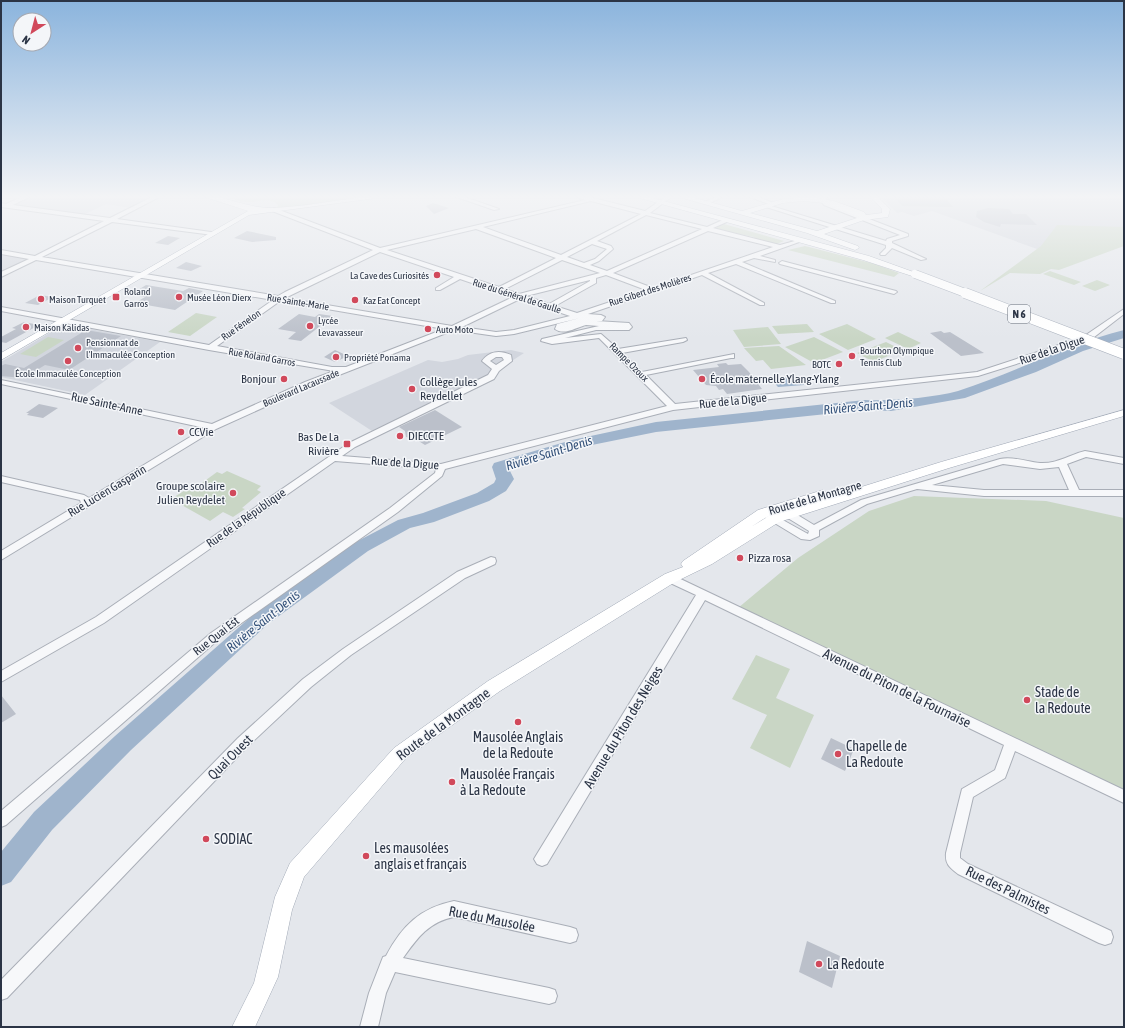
<svg xmlns="http://www.w3.org/2000/svg" width="1125" height="1028" viewBox="0 0 1125 1028" font-family="'Asap Condensed',sans-serif">
	<rect width="100%" height="100%" fill="#e4e7ec"/>
	<path fill="#d2d6de" d="M36,195H157L131,208L106,204L83,215L15,205Z
		M879,195H1124V228L1037,249L932,211L914,216L902,212L897,213Z
		M1,254L30,259L1,273Z
		M68,325L160,342L85,395L1,377V362L61,326Z
		M511,350L524,353L492,374L372,431L329,403L428,360L442,362L458,359L468,355Z"/>
	<path fill="#c9d6c5" d="M223,195H389L284,209L277,208L278,205C269,196 258,203 247,202C239,202 230,197 223,195Z
		M724,224L784,241L774,245L755,240L754,237L713,229Z
		M1057,225L1124,227V246L1059,270L1051,269L1040,274L1010,273L980,291L1041,246Z
		M805,246L875,264L899,273L894,277L788,250Z
		M1050,271L1081,282L1074,285L1043,274Z
		M1097,280L1110,285L1095,291L1082,286Z
		M196,313L217,317L190,336L168,332Z
		M807,324L814,332L778,334L772,326Z
		M847,324L876,339L848,350L819,334Z
		M768,327L781,344L744,347L733,330Z
		M898,332L921,343L908,349L885,338Z
		M48,337L64,340L36,357L20,354Z
		M814,337L843,352L814,363L785,347Z
		M886,342L902,350L874,362L857,353Z
		M779,346L806,365L771,369L763,360L756,361L744,348Z
		M227,471L261,486L257,490L261,492L242,508L245,509L233,517L223,512L210,521L171,499L187,489L195,488L217,472L222,474Z
		M914,496L1046,501L1124,518V792L738,608L798,558L869,511Z
		M756,655L790,669L776,698L814,715L790,768L750,748L767,715L732,699Z"/>
	<path fill="#9fb4cc" d="M797,376L804,385L778,387L771,379Z"/>
	<g fill="none" stroke-linecap="round" stroke-linejoin="round">
		<path fill="#9fb4cc" fill-rule="evenodd" d="M1124,330V338L1083,351L1036,372L965,398L891,411L865,410L656,432L582,447L509,469L514,479L506,491L489,501L434,522L410,528L368,551L268,624L131,750L52,830L11,882L1,886V852L34,812L115,736L254,614L354,543L398,520L423,513L477,493L494,483L496,479L492,467L494,463L572,440L656,422L865,400C892,401 932,398 958,391C1015,373 1067,344 1124,330Z"/>
	</g>
	<path fill="#bbc0ca" d="M893,195H943L953,207L902,206Z
		M433,203L449,208L434,214L426,206Z
		M988,208L1009,209L1013,214H1026L1037,225L1001,224L1000,227L984,222L976,217L977,211Z
		M247,231L276,237V240L252,242L234,238Z
		M168,236L180,238L168,245L155,243Z
		M186,262L202,266L191,271L176,268Z
		M146,285L183,291L189,288L203,291L175,310L135,303L145,297L130,295Z
		M40,295L53,297L38,305L25,303Z
		M299,314L315,317L319,314L333,316L301,341L288,339L296,332L278,329Z
		M24,322L39,325L6,343L1,342V337L16,329L12,328Z
		M86,330L121,336L69,370L45,365L24,378L1,376V366L5,364L24,368Z
		M941,331L944,333L950,332L984,353L961,356L930,333Z
		M335,350L348,356L335,362L324,357Z
		M726,363L728,365L741,364L749,372L762,389L727,394L723,389L719,390L716,386L706,385L693,370L719,367L717,364Z
		M39,404L58,408L43,418L27,415L29,413H26Z
		M435,410L462,427L425,445L417,440L406,437L405,431L399,427Z
		M1,695L16,714L1,723Z
		M831,738L854,749L845,771L821,759Z
		M807,941L840,956L832,988L799,972Z"/>
	<g fill="none" stroke-linecap="round" stroke-linejoin="round">
		<g stroke="#a9aeb7" stroke-width="2">
			<path id="minor" d="M26,195H33L13,205L110,218L156,195H163L117,219L211,232L213,233V235L112,222L42,257L278,296L285,292L373,250L272,211L271,210L274,208L380,248L585,200L571,195H581L645,211L668,195H674L650,213L707,227L725,219H729V221L713,228L780,245L802,239V241L760,256L775,260V262L754,258L742,262L835,301V303H831L736,264L708,273L764,303V305H760L702,275L588,314L601,315L605,317L602,321H596L629,323L632,327L629,330H596L565,338L601,334L618,349L686,338L687,340L683,342L622,353L642,372L734,354V358H731L646,375L675,404L977,372L1083,337L1124,309V314L1089,341L978,376L673,410L445,469L442,476L398,512L219,639L6,825L1,827V811L211,633L390,508L435,473L436,469L335,461L104,623L1,682V671L96,617L349,443L488,375L492,369L482,361C489,351 500,350 511,355L512,361L499,371L494,379L355,447L342,456L441,464L667,406L599,338L552,344L541,341L542,339L599,326C595,326 590,325 586,325C577,327 564,336 555,329L557,324L580,318L514,334L496,336L454,330L311,386L216,429L1,560V551L81,503L80,500L1,482V476L84,495L89,498L205,428L1,384V380L212,424L305,382L334,371L209,350L1,311V307L209,345L273,300L36,260L1,277V272L29,259L1,254V250L35,256L104,221L1,207V203L6,204ZM591,201L641,214L561,255L483,227ZM646,215L702,229L607,271L590,265L599,261L613,249L611,246L597,241ZM476,229L556,258L499,287L387,250ZM708,231L773,247L653,288L613,273ZM592,244L607,249L595,259L584,263L567,257ZM380,252L454,277L436,288V290H440L460,279L513,297L452,326L285,298ZM562,260L600,273L519,294L505,289ZM606,275L646,290L577,313L555,306L596,283V278ZM590,280V281L549,304L526,296ZM520,299L570,316L514,330L496,332L462,327ZM280,301L444,329L346,367H332L217,346ZM496,357H502L504,360L496,365L490,361Z
				M451,195H459L499,209L494,210Z
				M719,195H726L708,204L703,203Z
				M745,195H753L776,204L771,205Z
				M823,195H828L826,200L828,203L908,234V236L892,241V243L926,259L921,260L892,248L885,255H881L880,254L886,248V245L763,206L768,205L886,241L887,239L900,235L824,205L820,200Z
				M782,261L896,291L897,292L894,294L780,264L779,263Z
				M1085,451L1124,458V464L1086,457L1067,464L1079,490H1124V496H984L917,489L867,504L819,530V536L810,540L801,539L763,516L768,513L772,514L808,534L809,531L778,512L777,510L778,508H786L814,525L861,500L1000,459C1013,456 1027,462 1040,463C1057,464 1069,455 1085,451ZM1003,464L1040,469L1059,467L1069,490H984L932,485Z
				M491,557L495,558L496,561L495,564L465,578L351,655L311,687L248,746L7,998L1,1000V980L238,738L303,679L343,649L457,572Z
				M670,574L1124,790V803L1015,751L1005,778L973,797L960,853V858L968,864L1111,931L1113,937L1111,943L1105,945L1099,943L958,874C949,867 945,864 946,853L962,789L995,770L1004,745L705,600L547,864L542,866L537,864L534,859L537,854L696,595L666,581L665,578L666,575Z
				M454,901L570,927L576,929L578,935L576,941L570,943L454,917C429,922 418,937 403,958L549,988L555,990L557,996L555,1002L549,1004L395,972L386,993L378,1027H360L369,993L383,957L386,956C402,926 420,908 454,901Z"/>
		</g>
		<g stroke="#a3abb8" stroke-width="1">
			<path id="major" d="M199,195C225,195 248,209 274,208C316,206 357,195 399,195L249,215L1,360V353L248,211Z
				M629,195H641L869,256L919,274L915,277L912,276L863,260Z
				M672,195H684L742,211L783,199L812,197L834,201L864,212L866,215L882,213V209L869,195H876L890,209L888,217L864,220L824,234L858,246L859,248L855,250L807,233ZM803,201L824,203L860,217L817,231L750,213L783,203Z
				M1124,410V416L949,468L779,522L712,564L675,582L500,691L406,758L304,877L292,910L278,977L255,1027H232L254,983L275,897L290,863L394,748L488,681L665,574L683,567L681,564L683,561L758,510L823,490L829,494L827,497L768,516L751,527L769,516L941,462Z"/>
		</g>
		<use href="#minor" fill="#f7f8fa" fill-rule="evenodd"/>
		<use href="#major" fill="#fff" fill-rule="evenodd"/>
		<g stroke="#a3abb8" stroke-width="9" stroke-linecap="butt">
			<path id="major-bridge-far1" d="M915,274L968,294"/>
		</g>
		<g stroke="#a3abb8" stroke-width="11" stroke-linecap="butt">
			<path id="major-bridge" d="M965,293L1124,354"/>
		</g>
		<use href="#major-bridge-far1" stroke="#fff" stroke-width="8"/>
		<use href="#major-bridge" stroke="#fff" stroke-width="10"/>
	</g>
	<linearGradient id="sky" x2="0" y2="1"><stop stop-color="#8bb4dd"/><stop offset="0.58" stop-color="#f3f4f6"/><stop offset="1" stop-color="#f3f4f6" stop-opacity="0"/></linearGradient>
	<rect width="1125" height="339" fill="url(#sky)"/>
	<g fill="#d1495b" stroke="#f4f6f9" stroke-width="1.5">
		<circle cx="437" cy="275" r="4"/>
		<rect x="112" y="293" width="8" height="8" rx="2"/>
		<circle cx="179" cy="297" r="4"/>
		<circle cx="41" cy="299" r="4"/>
		<circle cx="355" cy="300" r="4"/>
		<circle cx="310" cy="326" r="4"/>
		<circle cx="26" cy="327" r="4"/>
		<circle cx="428" cy="329" r="4"/>
		<circle cx="78" cy="348" r="4"/>
		<circle cx="852" cy="356" r="4"/>
		<circle cx="336" cy="357" r="4"/>
		<circle cx="68" cy="361" r="4"/>
		<circle cx="839" cy="364" r="4"/>
		<circle cx="284" cy="379" r="4"/>
		<circle cx="702" cy="379" r="4"/>
		<circle cx="412" cy="389" r="4"/>
		<circle cx="181" cy="432" r="4"/>
		<circle cx="400" cy="436" r="4"/>
		<rect x="343" y="440" width="8" height="8" rx="2"/>
		<circle cx="233" cy="493" r="4"/>
		<circle cx="740" cy="558" r="4"/>
		<circle cx="1027" cy="700" r="4"/>
		<circle cx="518" cy="722" r="4"/>
		<circle cx="838" cy="754" r="4"/>
		<circle cx="452" cy="782" r="4"/>
		<circle cx="206" cy="839" r="4"/>
		<circle cx="366" cy="856" r="4"/>
		<circle cx="819" cy="964" r="4"/>
	</g>
	<g text-anchor="middle" dominant-baseline="central" stroke-width="3" stroke-linejoin="round" paint-order="stroke">
		<g font-size="10" fill="#2b3445" stroke="#f4f6f9" text-anchor="start">
			<text x="429" y="275" text-anchor="end">La Cave des Curiosités</text>
			<text x="124" y="291">Roland<tspan x="124" dy="12">Garros</tspan></text>
			<text x="187" y="297">Musée Léon Dierx</text>
			<text x="49" y="299">Maison Turquet</text>
			<text x="363" y="300">Kaz Eat Concept</text>
			<text x="318" y="320">Lycée<tspan x="318" dy="12">Levavasseur</tspan></text>
			<text x="34" y="327">Maison Kalidas</text>
			<text x="436" y="329">Auto Moto</text>
			<text x="86" y="342">Pensionnat de<tspan x="86" dy="12">l'Immaculée Conception</tspan></text>
			<text x="860" y="350">Bourbon Olympique<tspan x="860" dy="12">Tennis Club</tspan></text>
			<text x="344" y="357">Propriété Ponama</text>
			<text x="831" y="364" text-anchor="end">BOTC</text>
			<text x="68" y="373" text-anchor="middle">École Immaculée Conception</text>
		</g>
		<g font-size="10" fill="#2b3445" stroke="#f4f6f9">
			<text transform="translate(650 290) rotate(-18)">Rue Gibert des Molières</text>
			<text transform="translate(517 296) rotate(18)">Rue du Général de Gaulle</text>
			<text transform="translate(298 302) rotate(9)">Rue Sainte-Marie</text>
			<text transform="translate(241 325) rotate(-35)">Rue Fénelon</text>
			<text transform="translate(262 357) rotate(10)">Rue Roland Garros</text>
			<text transform="translate(629 362) rotate(45)">Rampe Ozoux</text>
			<text transform="translate(301 388) rotate(-23)">Boulevard Lacaussade</text>
		</g>
		<rect fill="#f4f6f9" stroke="#676e7b" stroke-width="1" x="1008" y="305" width="22" height="18" rx="3"/>
		<g font-size="11" font-weight="bold" fill="#2b3445">
			<text x="1019" y="314">N 6</text>
		</g>
		<g font-size="12" fill="#2b3445" stroke="#f4f6f9">
			<text transform="translate(1052 350) rotate(-19)">Rue de la Digue</text>
			<text transform="translate(733 401) rotate(-6)">Rue de la Digue</text>
			<text transform="translate(107 404) rotate(12)">Rue Sainte-Anne</text>
			<text transform="translate(405 463) rotate(4)">Rue de la Digue</text>
			<text transform="translate(107 491) rotate(-31)">Rue Lucien Gasparin</text>
			<text transform="translate(815 498) rotate(-16)">Route de la Montagne</text>
			<text transform="translate(246 518) rotate(-35)">Rue de la République</text>
			<text transform="translate(216 636) rotate(-38)">Rue Quai Est</text>
		</g>
		<g font-size="12" fill="#2b3445" stroke="#f4f6f9" text-anchor="start">
			<text x="276" y="379" text-anchor="end">Bonjour</text>
			<text x="710" y="379">École maternelle Ylang-Ylang</text>
			<text x="420" y="382">Collège Jules<tspan x="420" dy="14">Reydellet</tspan></text>
			<text x="189" y="432">CCVie</text>
			<text x="408" y="436">DIECCTE</text>
			<text x="339" y="437" text-anchor="end">Bas De La<tspan x="339" dy="14">Rivière</tspan></text>
			<text x="225" y="486" text-anchor="end">Groupe scolaire<tspan x="225" dy="14">Julien Reydelet</tspan></text>
			<text x="748" y="558">Pizza rosa</text>
		</g>
		<g font-size="13" font-style="italic" fill="#34527a" stroke="#f4f6f9">
			<text transform="translate(868 406) rotate(-5)">Rivière Saint-Denis</text>
			<text transform="translate(549 453) rotate(-17)">Rivière Saint-Denis</text>
			<text transform="translate(263 621) rotate(-39)">Rivière Saint-Denis</text>
		</g>
		<g font-size="14" fill="#2b3445" stroke="#f4f6f9">
			<text transform="translate(897 688) rotate(26)">Avenue du Piton de la Fournaise</text>
			<text transform="translate(443 724) rotate(-36)">Route de la Montagne</text>
			<text transform="translate(623 727) rotate(-59)">Avenue du Piton des Neiges</text>
			<text transform="translate(230 757) rotate(-45)">Quai Ouest</text>
			<text transform="translate(1008 890) rotate(26)">Rue des Palmistes</text>
			<text transform="translate(492 919) rotate(11)">Rue du Mausolée</text>
		</g>
		<g font-size="14" fill="#2b3445" stroke="#f4f6f9" text-anchor="start">
			<text x="1035" y="692">Stade de<tspan x="1035" dy="16">la Redoute</tspan></text>
			<text x="518" y="737" text-anchor="middle">Mausolée Anglais<tspan x="518" dy="16">de la Redoute</tspan></text>
			<text x="846" y="746">Chapelle de<tspan x="846" dy="16">La Redoute</tspan></text>
			<text x="460" y="774">Mausolée Français<tspan x="460" dy="16">à La Redoute</tspan></text>
			<text x="214" y="839">SODIAC</text>
			<text x="374" y="848">Les mausolées<tspan x="374" dy="16">anglais et français</tspan></text>
			<text x="827" y="964">La Redoute</text>
		</g>
	</g>
	<rect width="1125" height="1028" fill="none" stroke="#2b3445" stroke-width="4"/>
	<g transform="translate(32 32) rotate(216)"><circle r="19" fill="#f4f6f9" stroke="#a4a8b1"/>
	<path d="M0-3L7 15L0 10L-7 15Z" fill="#d1495b"/>
	<text y="-6" font-size="11" font-weight="bold" text-anchor="middle" fill="#2b3445">N</text>
	</g>
</svg>
